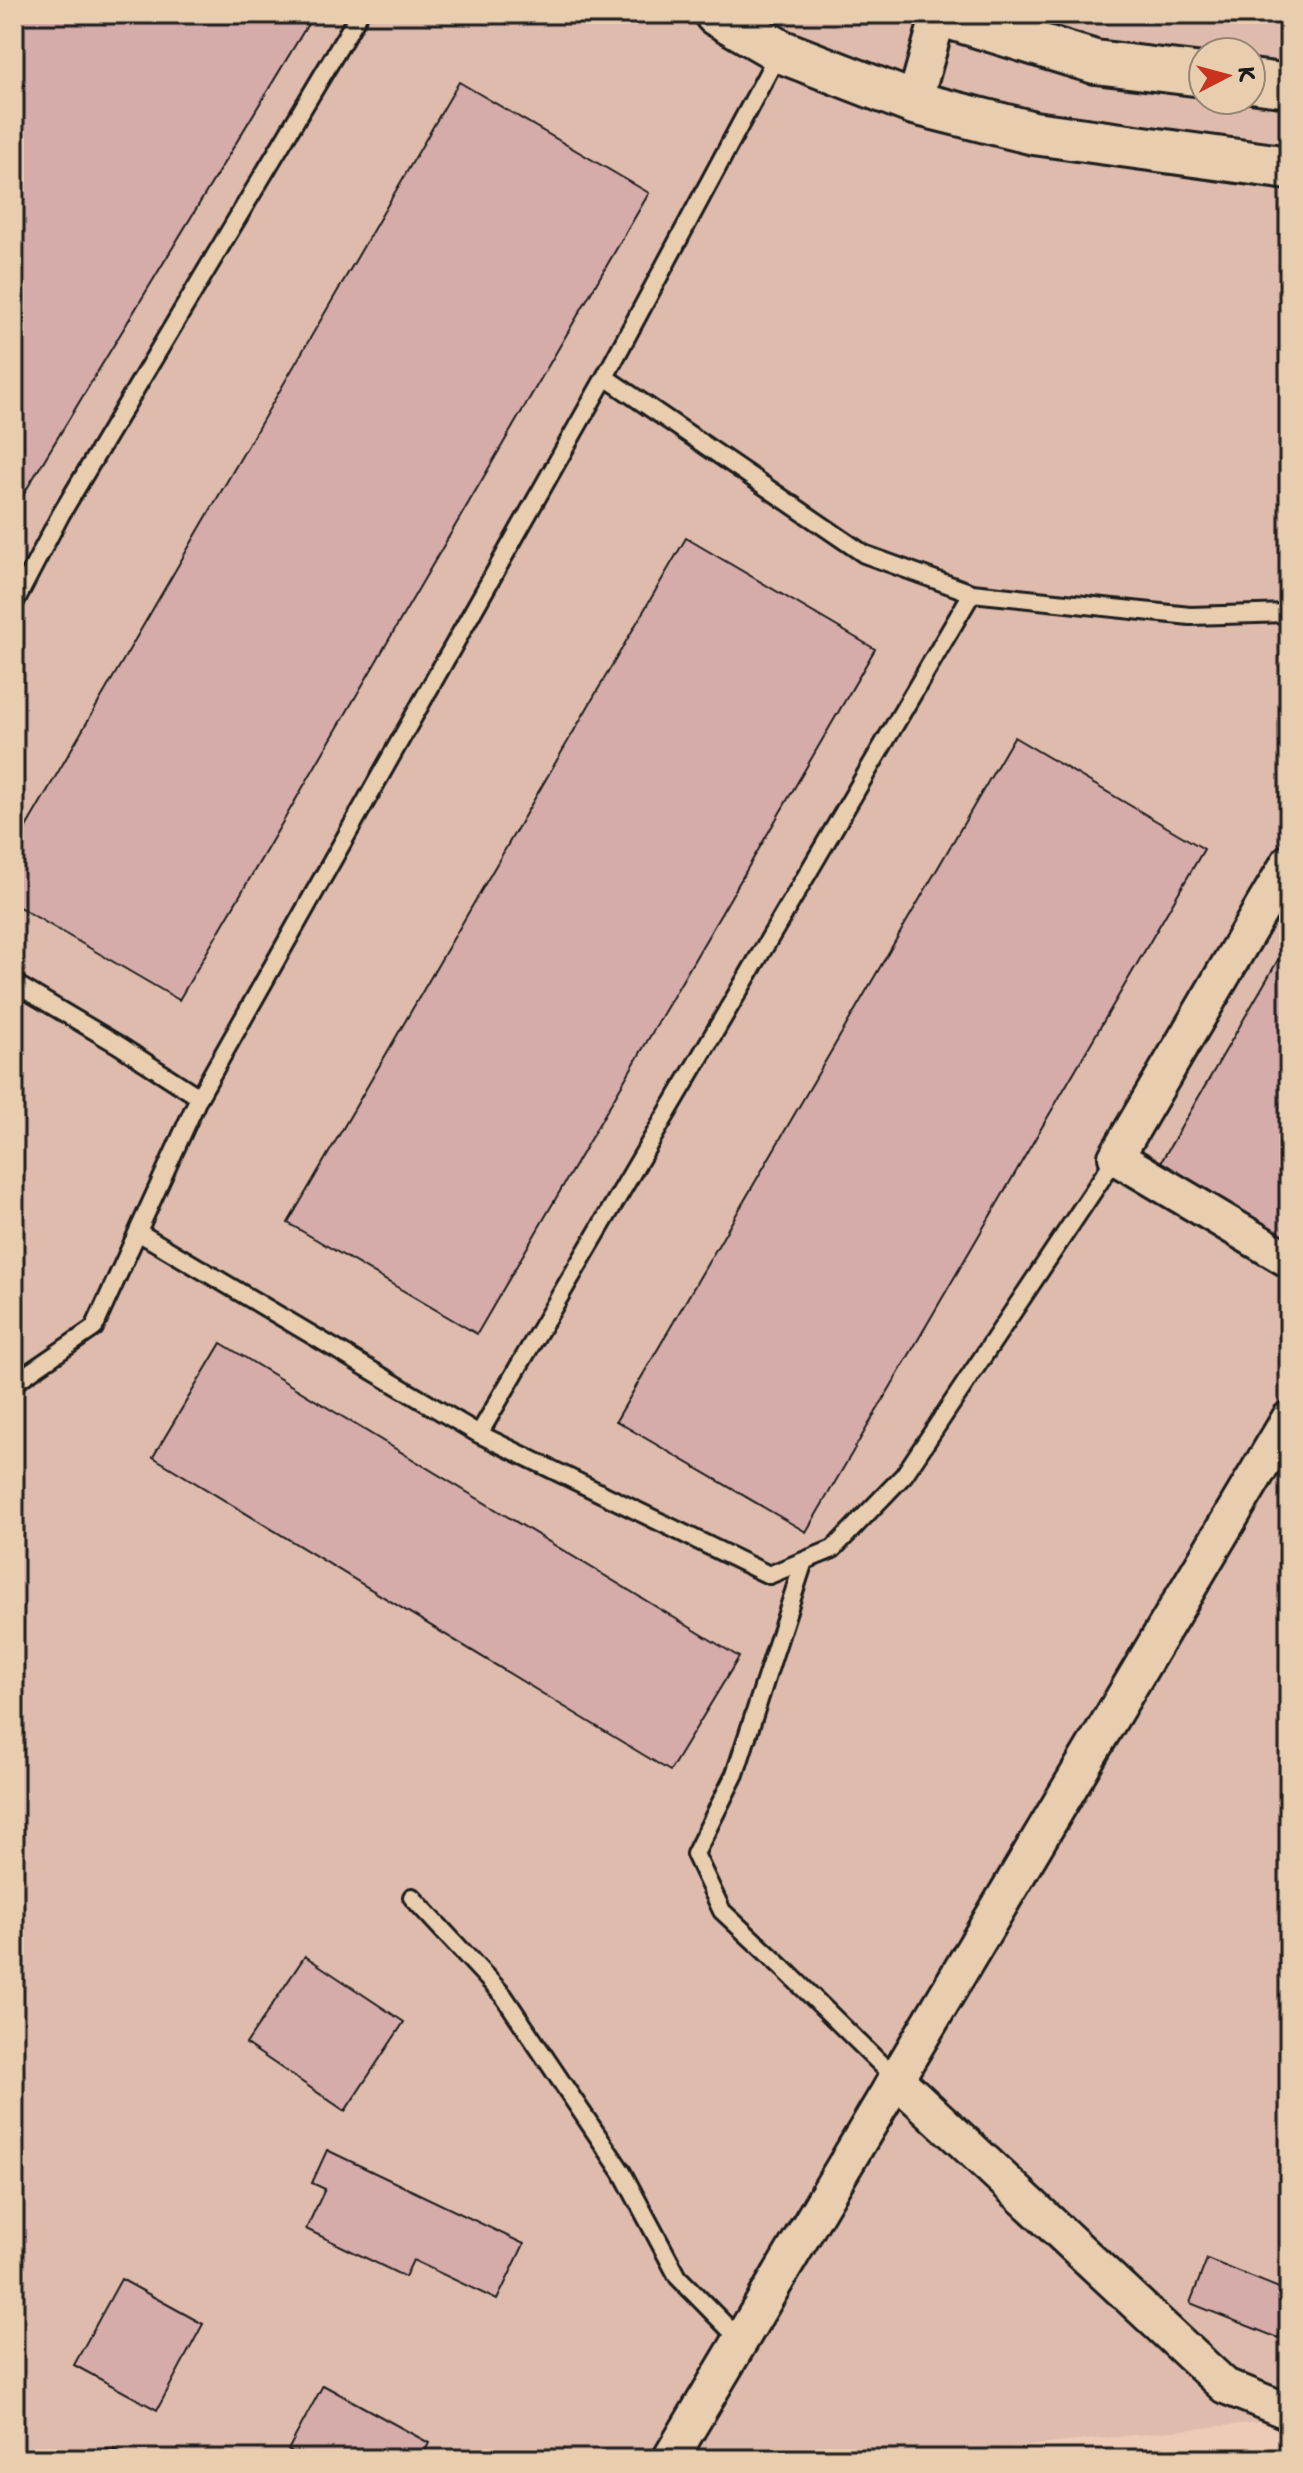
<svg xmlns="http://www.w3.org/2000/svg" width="1303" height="2473" viewBox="0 0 1303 2473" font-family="'Shantell Sans',sans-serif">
	<rect width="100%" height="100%" fill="#edcbb6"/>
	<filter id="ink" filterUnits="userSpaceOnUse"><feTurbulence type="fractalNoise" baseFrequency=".0125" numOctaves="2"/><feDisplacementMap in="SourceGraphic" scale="16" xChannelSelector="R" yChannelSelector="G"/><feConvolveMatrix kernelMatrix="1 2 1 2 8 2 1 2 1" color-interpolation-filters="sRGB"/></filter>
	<g filter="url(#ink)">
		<path fill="#debbac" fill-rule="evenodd" d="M14,14H1289V2419L902,2459H14ZM1203,52H1251V100H1203Z"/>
		<path fill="#d5acaa" stroke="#1c1c1c" stroke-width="2" d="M14,14H314L23,495L14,489Z
			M459,82L649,193L179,1000L14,904V848Z
			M686,538L875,649L477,1334L288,1223Z
			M1014,737L1204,849L806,1532L616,1421Z
			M1289,941V1246L1157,1169Z
			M221,1343L739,1657L670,1771L153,1457Z
			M305,1956L404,2022L345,2111L246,2044Z
			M327,2150L524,2244L497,2300L413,2260L405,2277L306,2229L325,2189L312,2183Z
			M1207,2259L1289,2292V2309L1278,2338L1190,2303Z
			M121,2279L203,2324L157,2410L74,2365Z
			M323,2385L429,2443L421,2459H304L288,2450Z"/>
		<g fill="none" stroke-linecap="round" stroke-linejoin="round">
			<g stroke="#1c1c1c" stroke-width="22">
				<path id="service" d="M605,377L864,554L972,593L1190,616L1289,613
					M14,604L61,514L359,14
					M14,983L117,1044L199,1097
					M138,1232L479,1434L769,1575L833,1549L904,1475L1116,1157
					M14,1383L94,1328L199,1097L605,377L779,52
					M479,1434L972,593
					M804,1561L735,1774L695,1854L722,1911L783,1968L896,2079
					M412,1897L503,1995L622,2172L678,2277L740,2340
					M109,2459H111"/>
			</g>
			<g stroke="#1c1c1c" stroke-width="40">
				<path id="minor" d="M914,103L939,14
					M1289,862L1116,1157L1289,1260
					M896,2079L1225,2386L1289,2412
					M670,2459L1289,1419"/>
			</g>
			<g stroke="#1c1c1c" stroke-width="48">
				<path id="tertiary" d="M716,14L780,51L914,103L1034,133L1289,168
					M938,14L1095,62L1203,75
					M1251,81L1289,86"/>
			</g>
			<use href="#service" stroke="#e8cdaf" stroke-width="16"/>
			<use href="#minor" stroke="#e8cdaf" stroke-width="34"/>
			<use href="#tertiary" stroke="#e8cdaf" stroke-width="42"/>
		</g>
	</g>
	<rect width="1303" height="2473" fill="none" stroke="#e8cdaf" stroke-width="48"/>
	<rect x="24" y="24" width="1255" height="2425" fill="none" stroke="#1c1c1c" stroke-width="3" filter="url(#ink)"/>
	<g transform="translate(1227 76) rotate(84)"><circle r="38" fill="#e8cdaf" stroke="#968674" stroke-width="2"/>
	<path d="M0-6L14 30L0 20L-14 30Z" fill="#c8321e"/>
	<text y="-12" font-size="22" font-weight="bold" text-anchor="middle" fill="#1c1c1c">K</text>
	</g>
</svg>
